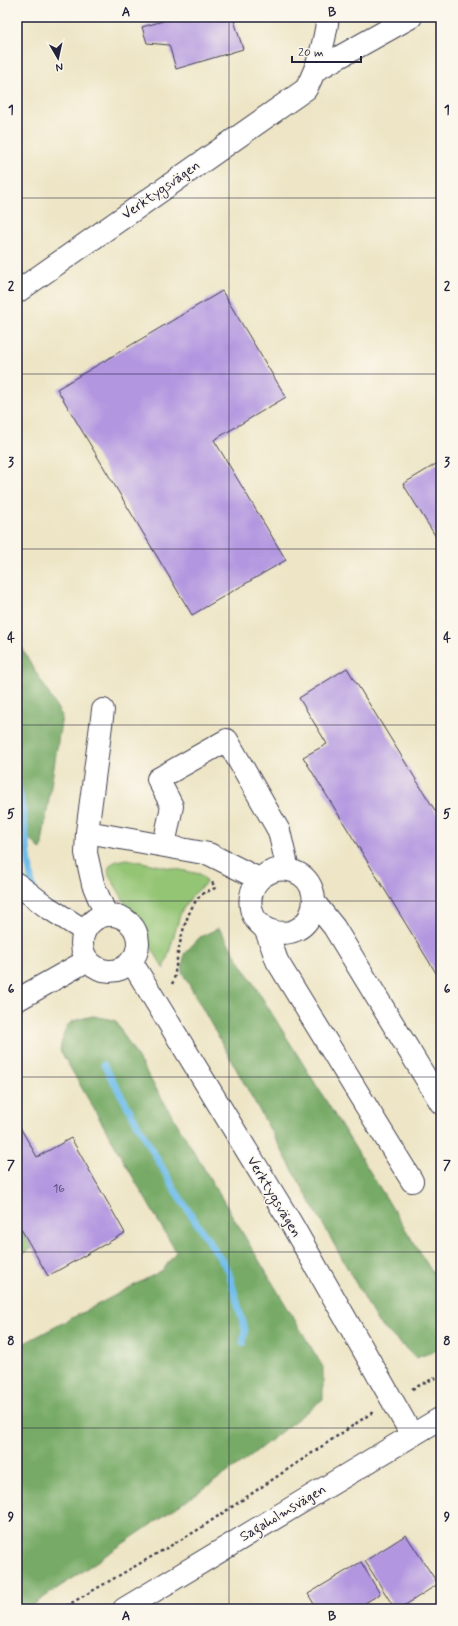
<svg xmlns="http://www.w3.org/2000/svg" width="458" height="1626" viewBox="0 0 458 1626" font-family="Mynerve,sans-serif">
	<rect width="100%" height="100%" fill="#fbf7ec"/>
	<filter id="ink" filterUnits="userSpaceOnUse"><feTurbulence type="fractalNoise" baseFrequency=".025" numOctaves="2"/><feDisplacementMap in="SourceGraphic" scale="8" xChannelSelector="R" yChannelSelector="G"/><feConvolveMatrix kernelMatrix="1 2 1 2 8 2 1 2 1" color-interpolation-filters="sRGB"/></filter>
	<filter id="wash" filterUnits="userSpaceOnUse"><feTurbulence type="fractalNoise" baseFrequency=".012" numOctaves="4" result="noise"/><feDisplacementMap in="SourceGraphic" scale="16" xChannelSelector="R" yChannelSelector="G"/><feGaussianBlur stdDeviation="0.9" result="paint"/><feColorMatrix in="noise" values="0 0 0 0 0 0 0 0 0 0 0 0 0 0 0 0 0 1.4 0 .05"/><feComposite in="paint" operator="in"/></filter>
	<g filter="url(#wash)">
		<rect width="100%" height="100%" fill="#ede5c5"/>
		<path fill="#94c575" stroke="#5b7458" d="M127,859L200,874L205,879L206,883L192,896L181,912L164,969L109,875C105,863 118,860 127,859Z
			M17,1222L32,1248L17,1257Z"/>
		<path fill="#7a6" stroke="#4c6650" d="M17,640L62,716L41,850L17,826Z
			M219,928L432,1272L441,1268V1349L416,1358L378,1323L182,972L184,954L200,937Z
			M93,1016L115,1020L323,1367V1399L240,1464L27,1609H17V1347L163,1270L176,1252L60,1050C66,1022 65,1022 93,1016Z"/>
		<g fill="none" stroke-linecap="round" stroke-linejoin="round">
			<path stroke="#6fbdea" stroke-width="7" d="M17,780L23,811L31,880L34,890
				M104,1065L176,1192L228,1270L245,1330L243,1343"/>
		</g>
		<g id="blocks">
			<path fill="#b296e0" d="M161,17H233L243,49L176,69L169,45L147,43L142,27L163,21Z
				M222,291L286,397L214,440L286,560L192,615L57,389Z
				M441,461V545L403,484Z
				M347,668L441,820V981L303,757L327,744L299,698Z
				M17,1122L37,1157L71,1138L125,1233L48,1276L17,1222Z
				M406,1535L438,1584L399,1609H395L365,1561Z
				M361,1562L380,1594L355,1609H317L308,1594Z"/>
		</g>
	</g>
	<g filter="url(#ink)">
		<use href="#blocks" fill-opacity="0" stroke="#403f50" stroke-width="1"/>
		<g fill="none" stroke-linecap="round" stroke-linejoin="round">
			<g stroke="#403f50" stroke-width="24">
				<path id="minor" d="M316,70L411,17
					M17,292L306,89C319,64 324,44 328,17
					M103,710L87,832L86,853L93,884L106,915
					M87,832L209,854L259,879
					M164,845L172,806L158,779L227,740L279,831L288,870
					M17,884L47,907L85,931
					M314,902L334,927L441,1103
					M82 943a28 28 0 1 1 56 0a28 28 0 1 1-56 0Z
					M264,928C315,952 333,878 288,870C279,868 270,871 262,877C249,887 247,907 256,920C259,924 263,926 265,929C270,939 273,950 277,961L412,1181
					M131,961L291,1223L412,1435
					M17,1000L88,960
					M124,1609L441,1418"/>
			</g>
			<path stroke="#403f50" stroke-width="2.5" stroke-dasharray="3 3" stroke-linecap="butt" d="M172,984L174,980C177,957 183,912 201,895C205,892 211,890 215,888L211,880
				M412,1389L441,1375
				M61,1609L196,1531L373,1412"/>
			<use href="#minor" stroke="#fff" stroke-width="22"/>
		</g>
	</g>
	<path fill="none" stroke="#22223b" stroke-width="1" stroke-opacity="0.55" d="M229,17V1609M17,198H441M17,374H441M17,549H441M17,725H441M17,901H441M17,1077H441M17,1252H441M17,1428H441"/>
	<g text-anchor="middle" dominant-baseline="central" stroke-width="3" stroke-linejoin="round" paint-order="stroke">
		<g font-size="12" fill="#463f64">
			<text x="59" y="1189">16</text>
		</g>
		<g font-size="14" fill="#22223b" stroke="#fbf7ec">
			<text transform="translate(161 190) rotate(-35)">Verktygsvägen</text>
			<text transform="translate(274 1197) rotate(59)">Verktygsvägen</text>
			<text transform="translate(283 1513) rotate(-31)">Sagaholmsvägen</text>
		</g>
	</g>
	<rect width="458" height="1626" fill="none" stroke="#fbf7ec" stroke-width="44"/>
	<g transform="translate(58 58) rotate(171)" stroke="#fbf7ec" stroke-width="3" paint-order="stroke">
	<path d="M0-3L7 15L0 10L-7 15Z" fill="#22223b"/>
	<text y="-6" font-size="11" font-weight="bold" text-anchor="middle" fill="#22223b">N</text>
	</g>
	<path d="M292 56v6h69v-6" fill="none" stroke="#22223b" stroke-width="2"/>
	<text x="298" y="56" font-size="12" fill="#22223b" stroke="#fbf7ec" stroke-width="3" paint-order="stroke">20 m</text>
	<rect x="22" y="22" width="414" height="1582" fill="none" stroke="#22223b" stroke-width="1.5"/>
	<g font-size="13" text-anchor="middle" font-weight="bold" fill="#22223b">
		<text x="126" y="16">A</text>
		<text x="332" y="16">B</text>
		<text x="11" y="114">1</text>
		<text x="447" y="114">1</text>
		<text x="11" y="290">2</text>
		<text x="447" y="290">2</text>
		<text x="11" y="466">3</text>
		<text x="447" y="466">3</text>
		<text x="11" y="642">4</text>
		<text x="447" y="642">4</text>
		<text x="11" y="818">5</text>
		<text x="447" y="818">5</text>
		<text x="11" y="993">6</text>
		<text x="447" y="993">6</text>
		<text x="11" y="1169">7</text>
		<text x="447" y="1169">7</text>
		<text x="11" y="1345">8</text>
		<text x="447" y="1345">8</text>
		<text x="11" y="1521">9</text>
		<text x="447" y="1521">9</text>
		<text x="126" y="1620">A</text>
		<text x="332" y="1620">B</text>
	</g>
</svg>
